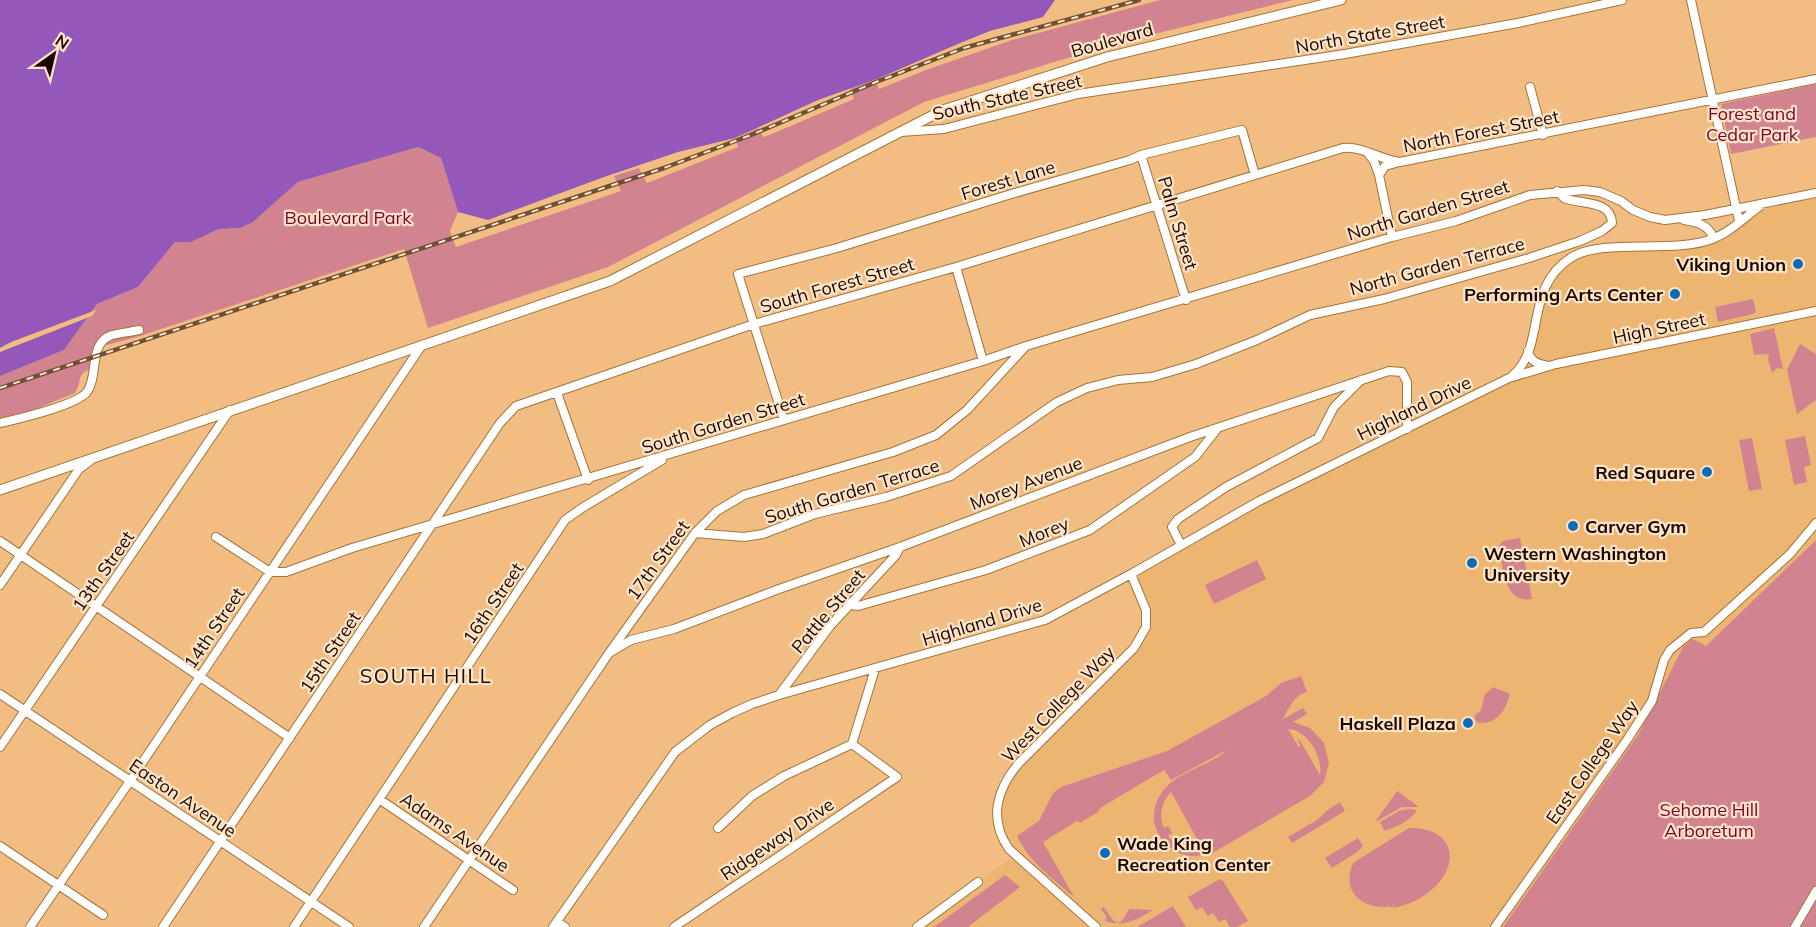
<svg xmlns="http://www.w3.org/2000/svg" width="1816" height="927" viewBox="0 0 1816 927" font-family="Mulish,sans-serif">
	<rect width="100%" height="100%" fill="#f1bd82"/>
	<path fill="#edb572" d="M1816,199V540L1706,647H1683L1638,735L1503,927H917L1015,855L998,826L1004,784L1131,649L1146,627V610L1131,574L1259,501L1509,378L1523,364L1541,297L1563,264L1590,251L1690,243L1731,229L1743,214Z"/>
	<path fill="#d1838f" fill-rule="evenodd" d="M1160,0H1293L1113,44L924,102L608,267L428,328L404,249L140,336L92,349V369C76,372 82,383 75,393L33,410L0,418V376L64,350L97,304L138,287L175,242H191L219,229L234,228L253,222L298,182L418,147L441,158L458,212L450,231L456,247L621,191L614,176L639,168L647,183L738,147L735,139L758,128L763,137L767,136L854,99L850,89L875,80L879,89L926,70L1012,40Z
		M1816,84V137L1731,154L1721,104Z
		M1753,299L1756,312L1753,314L1718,322L1715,307Z
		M1774,328L1783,369L1777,368L1772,373L1768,359L1769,354L1754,355L1750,334Z
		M1800,344L1816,354V400L1797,414L1787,370Z
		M1805,436L1811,465L1804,467L1807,482L1794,485L1785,440Z
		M1752,438L1762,489L1749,491L1739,440Z
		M1520,538L1532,599C1503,604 1503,566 1499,546L1503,541Z
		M1816,540V927H1503L1638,735L1683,647L1693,639L1706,646Z
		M1257,560L1266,579L1214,604L1205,585Z
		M1301,676L1307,692C1294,695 1289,708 1283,719L1303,708L1307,714L1293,722L1310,728L1324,743L1329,763L1324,782L1310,796L1214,852C1198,857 1183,859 1170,847C1160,840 1153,827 1154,815C1158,772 1203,772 1227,750L1171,780L1164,770L1100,808L1099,811L1080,823L1077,821L1043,842L1074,897C1053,879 1029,862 1017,836L1039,821L1053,793L1061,787L1167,751L1266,696L1281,683ZM1288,729C1308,730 1323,757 1320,775L1299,739L1298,740L1301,747L1298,746ZM1171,792L1202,848V849C1188,850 1177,847 1168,836L1172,833L1168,826L1164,828C1158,815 1162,802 1171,792Z
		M1493,687L1510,694C1506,710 1497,724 1479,723L1475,720V715L1481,710L1485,694Z
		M1397,791L1419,807H1402L1375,822Z
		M1340,802L1345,811L1292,843L1288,837L1317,820L1329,809Z
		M1409,809L1417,810C1408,823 1399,825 1385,831L1380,822L1399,811Z
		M1409,828C1456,827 1462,866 1429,892C1419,900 1407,905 1394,908L1393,903V907H1388V903L1387,907C1358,908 1342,889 1353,863Z
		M1358,838L1363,846L1357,852L1332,868L1325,858Z
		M1005,875L1020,887L968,927H934Z
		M1220,879L1223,881L1248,921L1237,927H1230L1225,919L1219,922L1213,913L1208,916L1202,907L1196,910L1188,897Z
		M1173,906L1186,927H1137Z
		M1104,907L1112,919L1117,923C1124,922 1125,913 1130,909L1153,910C1136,920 1125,927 1105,921L1107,917L1101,909Z"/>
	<path fill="#9358ba" d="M0,0H1055L1043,17L990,31L960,43L877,79L818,100L735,138L678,152L604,177L488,220L458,212L441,158L418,147L298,182L253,222L240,228L219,229L191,242H175L138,287L97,304L64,350L0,376Z"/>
	<path fill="#f1bd82" d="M96,310L92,316L0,352V348L11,342Z"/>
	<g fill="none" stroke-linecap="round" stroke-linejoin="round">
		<g stroke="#a4753a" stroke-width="10">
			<path id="minor" d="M1691,0L1739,221
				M1530,87L1543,135
				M900,132L944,129L1078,94L1345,54L1518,23L1622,0
				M1367,152L1374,161L1379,175
				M1141,155L1186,300
				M1684,220C1698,222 1708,225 1714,238
				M1392,237L1379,175L1385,166L1396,163
				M956,267L983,361
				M1528,351C1530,362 1539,364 1548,366
				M1513,375C1547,346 1523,287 1572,257C1604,238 1674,254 1712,239C1731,232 1747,215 1764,203
				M557,393L588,480
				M784,420L738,274L837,248L1008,195L1130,160L1141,155L1242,130L1255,175
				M0,423C18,419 77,405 87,392C99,375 88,343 112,335C120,333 130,332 139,330
				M695,533L744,537L763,534L815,514L886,497L951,476L1057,402L1087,388L1118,380L1152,377L1196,364L1257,340L1310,315L1384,299L1529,258L1580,241L1602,231L1612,223C1611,199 1580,205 1564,198C1563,197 1558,192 1557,191
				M216,537L270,572H286L352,548L983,361L1026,346L1392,237L1456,221L1530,195L1584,190L1600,192L1621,201L1633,210L1650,217L1665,220L1705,215L1816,193
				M0,541L290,738
				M1181,545L1172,527L1178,519L1226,487L1318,438L1334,407L1361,380
				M0,585L79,469L90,461
				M851,605L858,606L986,570L1090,530L1195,457L1217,429
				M609,653L631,640L674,629L779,589L900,547L1190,437L1389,371L1402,372L1407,382V429
				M0,694L349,927
				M779,695L830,626L896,555L900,547
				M0,747L230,410
				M379,799L513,890
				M718,828L752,796L784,776L852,744L875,669
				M0,846L103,915
				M557,922L565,927
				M30,927L130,781L422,345
				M163,927L500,423L516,406L754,324L956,267L1343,148C1364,146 1380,160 1400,162L1816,79
				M294,927L565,520L582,508L662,460
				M424,927L609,653L695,533L717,511L744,495L893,452L936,435L967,410L1025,347
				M553,927L675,752L710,725L732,713L752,704L779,695L1045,620L1131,574L1259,501L1509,378L1556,364L1816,311
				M674,927L897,777L852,744
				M917,927L978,882
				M1096,927L1009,849C988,819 997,789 1019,763L1134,648L1146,627V610L1131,574
				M1495,927L1627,740L1652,701L1664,660L1670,650L1691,633L1704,632L1790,554L1816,523
				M1795,927L1816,891"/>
		</g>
		<g stroke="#a4753a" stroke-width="11">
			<path id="major" d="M0,490L610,281L943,110L1107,57L1341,0"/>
		</g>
		<use href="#minor" stroke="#fff" stroke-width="8"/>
		<use href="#major" stroke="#fff" stroke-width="9"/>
		<g stroke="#6f5034" stroke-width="4.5">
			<path id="rail" d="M0,388L664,168L751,135L876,82L964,48L1139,0"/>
		</g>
		<use href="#rail" stroke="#fee4c7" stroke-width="2" stroke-dasharray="7" stroke-linecap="butt"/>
	</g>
	<g fill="#0a6cb9" stroke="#fee4c7" stroke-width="2">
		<circle cx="1798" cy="264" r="6"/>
		<circle cx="1675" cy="294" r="6"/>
		<circle cx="1707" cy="472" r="6"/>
		<circle cx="1573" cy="526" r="6"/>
		<circle cx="1472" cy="563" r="6"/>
		<circle cx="1468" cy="723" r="6"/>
		<circle cx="1105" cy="853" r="6"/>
	</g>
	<g text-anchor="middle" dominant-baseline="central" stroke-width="4.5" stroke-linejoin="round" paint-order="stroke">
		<g font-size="18" fill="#1a0800" stroke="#fee4c7">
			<text transform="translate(1370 34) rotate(-10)">North State Street</text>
			<text transform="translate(1112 40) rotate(-16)">Boulevard</text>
			<text transform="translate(1007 97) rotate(-13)">South State Street</text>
			<text transform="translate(1481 131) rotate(-11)">North Forest Street</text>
			<text transform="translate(1008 180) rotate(-17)">Forest Lane</text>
			<text transform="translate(1428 210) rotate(-17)">North Garden Street</text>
			<text transform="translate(1178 223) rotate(73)">Palm Street</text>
			<text transform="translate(1437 266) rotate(-15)">North Garden Terrace</text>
			<text transform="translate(837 285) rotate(-16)">South Forest Street</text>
			<text transform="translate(1659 328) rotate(-12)">High Street</text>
			<text transform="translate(1414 408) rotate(-26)">Highland Drive</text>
			<text transform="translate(723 423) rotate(-17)">South Garden Street</text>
			<text transform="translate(1026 483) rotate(-21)">Morey Avenue</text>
			<text transform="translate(852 491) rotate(-17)">South Garden Terrace</text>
			<text transform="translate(1044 532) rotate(-22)">Morey</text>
			<text transform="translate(658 560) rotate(-54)">17th Street</text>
			<text transform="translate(103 571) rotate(-55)">13th Street</text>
			<text transform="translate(493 603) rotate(-56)">16th Street</text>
			<text transform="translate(828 611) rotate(-50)">Pattle Street</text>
			<text transform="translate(982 622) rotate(-17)">Highland Drive</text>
			<text transform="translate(214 628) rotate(-56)">14th Street</text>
			<text transform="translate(330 652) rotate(-56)">15th Street</text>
			<text transform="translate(1058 704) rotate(-46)">West College Way</text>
			<text transform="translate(1592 762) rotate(-55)">East College Way</text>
			<text transform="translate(183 798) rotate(34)">Easton Avenue</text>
			<text transform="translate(455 832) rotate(34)">Adams Avenue</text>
			<text transform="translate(777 839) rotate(-34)">Ridgeway Drive</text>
		</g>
		<g font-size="18" fill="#7b012e" stroke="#fee4c7">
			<text x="1752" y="113">Forest and<tspan x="1752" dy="21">Cedar Park</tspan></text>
			<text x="348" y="217">Boulevard Park</text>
			<text x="1709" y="809">Sehome Hill<tspan x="1709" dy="21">Arboretum</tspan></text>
		</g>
		<g font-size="18" font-weight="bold" fill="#1a0800" stroke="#fee4c7" text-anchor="end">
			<text x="1786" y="264">Viking Union</text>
			<text x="1663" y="294">Performing Arts Center</text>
			<text x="1695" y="472">Red Square</text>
			<text x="1585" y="526" text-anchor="start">Carver Gym</text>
			<text x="1484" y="553" text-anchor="start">Western Washington<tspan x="1484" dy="21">University</tspan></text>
			<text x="1456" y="723">Haskell Plaza</text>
			<text x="1117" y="843" text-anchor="start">Wade King<tspan x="1117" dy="21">Recreation Center</tspan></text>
		</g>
		<g font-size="20" letter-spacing="1.5" fill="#1a0800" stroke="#fee4c7">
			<text x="426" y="675">SOUTH HILL</text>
		</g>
	</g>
	<g transform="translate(54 54) rotate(34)" stroke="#fee4c7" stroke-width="4.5" paint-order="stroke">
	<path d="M0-4.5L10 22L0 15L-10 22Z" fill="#1a0800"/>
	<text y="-9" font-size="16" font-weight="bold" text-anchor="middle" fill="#1a0800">N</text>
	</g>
</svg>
